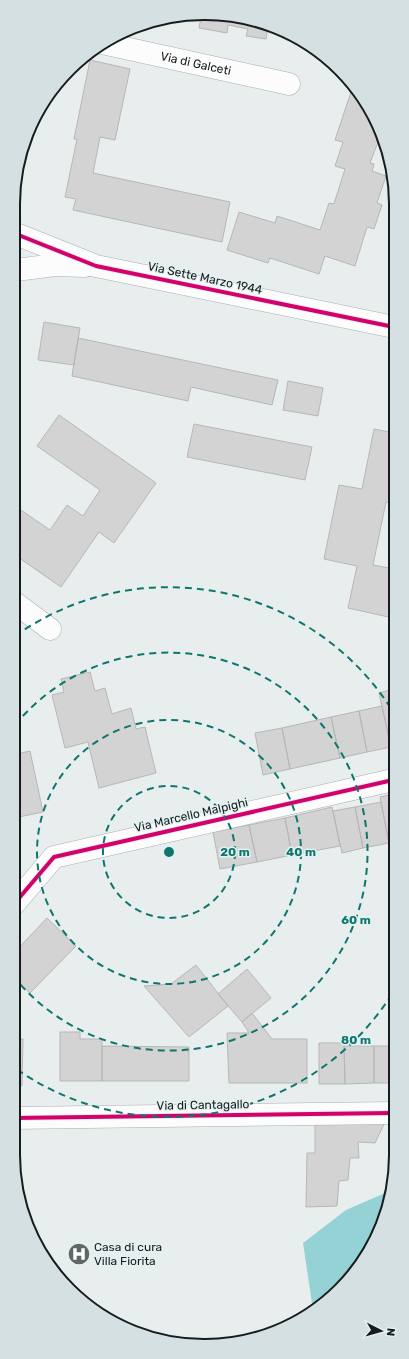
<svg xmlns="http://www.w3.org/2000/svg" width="409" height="1359" viewBox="0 0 409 1359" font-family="Rubik,sans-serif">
	<rect width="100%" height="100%" fill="#e8eeee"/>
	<path fill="#94d2d6" d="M392,1190L364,1261L321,1307L313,1310L303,1243L346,1210Z"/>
	<path fill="#d2d3d2" stroke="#b6b7b6" d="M201,17H242L268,27L266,39L246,36L248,29L228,25L227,33L199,28Z
		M90,60L130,69L115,140L100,137L93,173L230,202L222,242L73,210L76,199L65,197L77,139H74Z
		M352,89L357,91L376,120L381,134L370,163L374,164L372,171L386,176L377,203L382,205L374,229L367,227L355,266L325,256L319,274L270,258L268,263L227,250L239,212L275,223L277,216L320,230L329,203L334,204L345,169L335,166L343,142L335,140Z
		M44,322L80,328L74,365L38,360Z
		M78,338L278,380L272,405L191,387L188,401L72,376Z
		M288,381L323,388L318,416L283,410Z
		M59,415L156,483L114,543L99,532L61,587L15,555V506L50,530L67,505L83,516L100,490L37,446Z
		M194,424L312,447L305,480L187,457Z
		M374,429L394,433V503L386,502L373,565L394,569L393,618L348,608L357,566L324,559L339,485L362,489Z
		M90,672L95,691L105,688L112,714L131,708L136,729L145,727L156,773L99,788L88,742L65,748L52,695L64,692L61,679Z
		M393,689V747H391L379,693Z
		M382,706L391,747L367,752L359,711Z
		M359,711L367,752L340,758L331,717Z
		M331,717L340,758L290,769L282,728Z
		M282,728L290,769L263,775L255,733Z
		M15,746L17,754L30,751L43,812L14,818Z
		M393,794V843H389L380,797Z
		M381,802L389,843L363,848L355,807Z
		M332,807L340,846L292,855L285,818Z
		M355,807L363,848L342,853L333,811Z
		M285,818L292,855L257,862L249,825Z
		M249,825L257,862L220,869L213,832Z
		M47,918L76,946L30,993L14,978V953Z
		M196,965L228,1006L189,1037L144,986L171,984Z
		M247,969L271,998L242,1022L218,994Z
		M252,1013L272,1039H307V1083H229L227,1033H249L242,1022Z
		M60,1032H80V1039H102V1081H60Z
		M13,1039H23L22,1086L13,1085Z
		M319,1043H344L345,1084H319Z
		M102,1046L189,1047V1081H102Z
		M344,1046H374V1083L345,1084Z
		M374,1046H393L392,1083H374Z
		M315,1115L388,1116L375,1143L358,1142L359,1158H350L348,1180L339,1181L337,1206L306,1207L307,1153H315Z"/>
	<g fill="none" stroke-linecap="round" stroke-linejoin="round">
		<g stroke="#a9aeae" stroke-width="23">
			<g id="minor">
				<path id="s1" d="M102,43L289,84"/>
				<path d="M16,234L96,266L394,327"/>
				<path d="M16,270L55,265L85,266"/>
				<path d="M15,603L50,629"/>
				<path d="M14,904L54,857L393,780"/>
				<path d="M13,1118L392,1113"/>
			</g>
		</g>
		<use href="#minor" stroke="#fcfcfc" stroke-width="22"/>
		<g stroke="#e4f1f2" stroke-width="6">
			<path id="cycleway" d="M16,234L96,266L394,327
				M14,904L54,857L393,780
				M13,1118L392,1113"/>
		</g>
		<use href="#cycleway" stroke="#d6006c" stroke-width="4"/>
	</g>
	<g fill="none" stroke="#0f766e" stroke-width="2" stroke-dasharray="7 5">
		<circle cx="169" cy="852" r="66"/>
		<circle cx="169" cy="852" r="132"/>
		<path d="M15 725A199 199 0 1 1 14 977"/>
		<path d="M392 994A265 265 0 0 1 15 1068M15 636A265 265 0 0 1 392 710"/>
	</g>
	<defs>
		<g id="hospital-disc" transform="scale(1.15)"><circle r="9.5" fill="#606666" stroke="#e4f1f2"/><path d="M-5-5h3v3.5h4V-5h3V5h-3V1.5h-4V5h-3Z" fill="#fff"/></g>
	</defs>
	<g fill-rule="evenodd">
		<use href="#hospital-disc" x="79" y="1254"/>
	</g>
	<g text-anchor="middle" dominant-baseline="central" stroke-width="3" stroke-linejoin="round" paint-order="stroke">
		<g font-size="12" fill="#171c1c" stroke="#e4f1f2">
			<text stroke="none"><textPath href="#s1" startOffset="96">Via di Galceti</textPath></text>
			<text transform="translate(205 278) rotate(12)">Via Sette Marzo 1944</text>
			<text transform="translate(191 815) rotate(-13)">Via Marcello Malpighi</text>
			<text transform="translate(203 1105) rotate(-1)">Via di Cantagallo</text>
		</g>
		<g font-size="12" fill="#171c1c" stroke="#e4f1f2" text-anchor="start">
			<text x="94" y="1247">Casa di cura<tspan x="94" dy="14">Villa Fiorita</tspan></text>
		</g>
	</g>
	<path d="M0 0H409V1359H0ZM204 20H205A184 184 0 0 1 389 204V1155A184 184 0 0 1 205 1339H204A184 184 0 0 1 20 1155V204A184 184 0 0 1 204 20Z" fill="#d4e0e1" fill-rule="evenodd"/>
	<path fill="none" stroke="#171c1c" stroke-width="2" d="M204 20H205A184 184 0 0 1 389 204V1155A184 184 0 0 1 205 1339H204A184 184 0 0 1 20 1155V204A184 184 0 0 1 204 20Z"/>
	<circle cx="169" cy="852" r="6" fill="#0f766e" stroke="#e4f1f2" stroke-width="2"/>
	<g font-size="12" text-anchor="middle" font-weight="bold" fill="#0f766e" stroke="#e4f1f2" stroke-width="3" stroke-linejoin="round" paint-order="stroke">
		<text x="235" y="856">20 m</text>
		<text x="301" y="856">40 m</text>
		<text x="356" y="924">60 m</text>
		<text x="356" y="1044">80 m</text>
	</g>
	<g transform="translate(381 1331) rotate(96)" stroke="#e4f1f2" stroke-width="3" paint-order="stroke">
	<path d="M0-3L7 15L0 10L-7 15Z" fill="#171c1c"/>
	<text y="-6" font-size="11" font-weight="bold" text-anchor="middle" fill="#171c1c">N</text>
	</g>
</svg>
